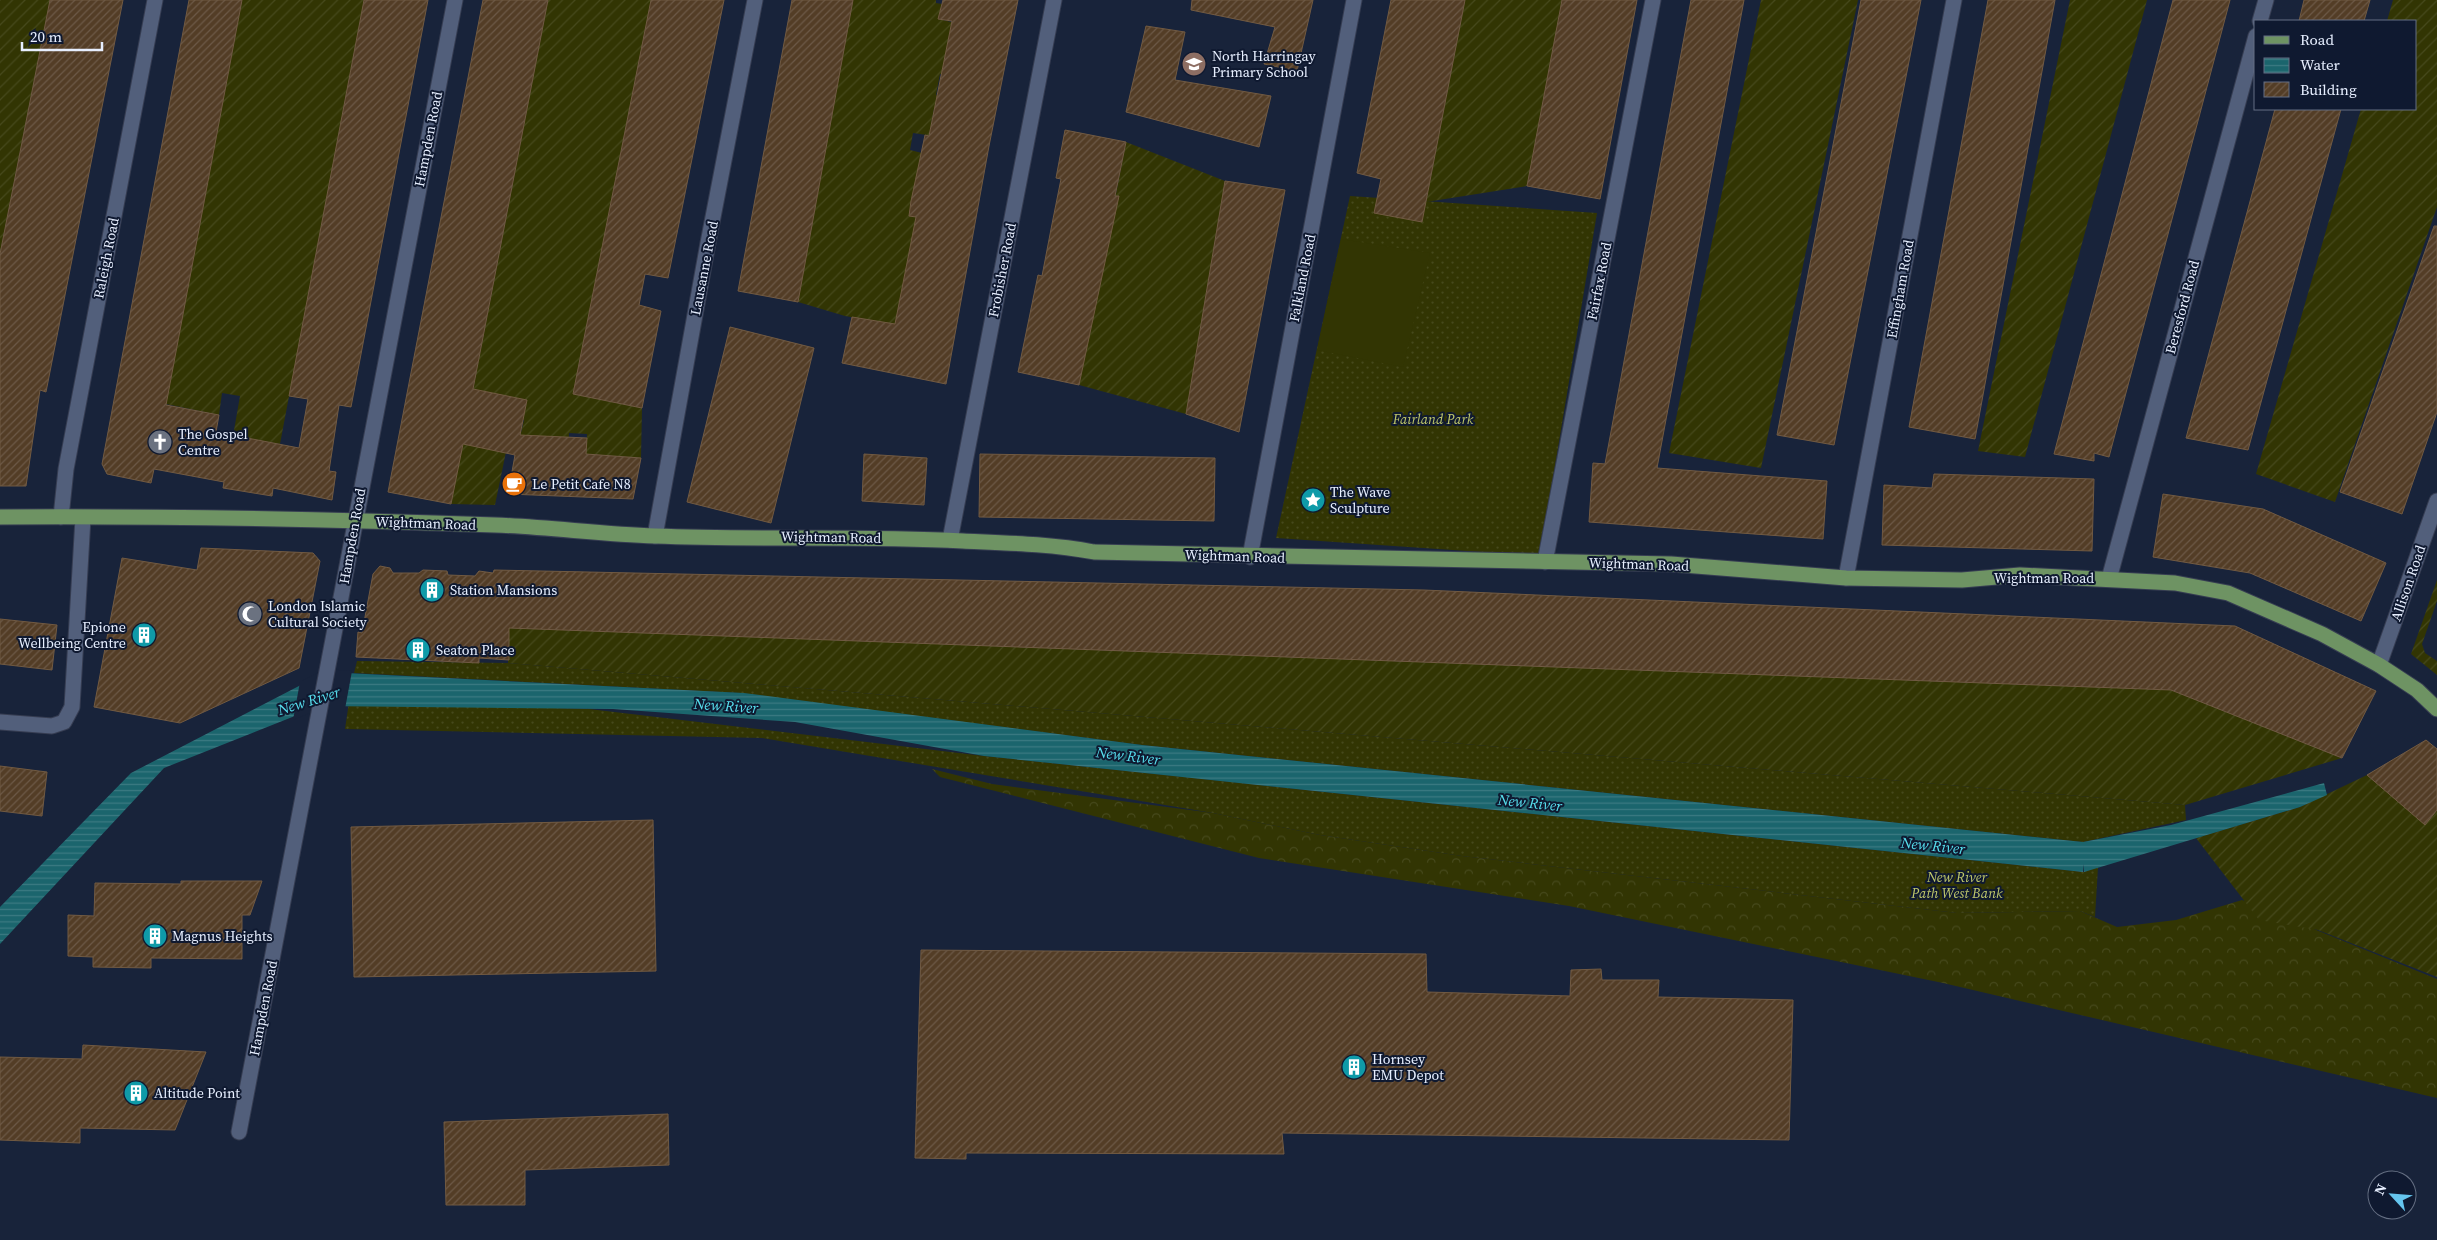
<svg xmlns="http://www.w3.org/2000/svg" width="2437" height="1240" viewBox="0 0 2437 1240" font-family="'Source Serif 4',serif">
<style>
.grass{fill:url(#grass-dots)}
.forest{fill:url(#forest-crowns)}
.garden{fill:url(#garden-furrows)}
.pitch{fill:#323503}
.water{fill:url(#water-rules)}
.pier{fill:#18233a}
.building{fill:url(#building-hatch);stroke:#715a42}
.lines{fill:none;stroke-linecap:round;stroke-linejoin:round}
.minor-casing{stroke:#363d52;stroke-width:17}
.major-casing{stroke:#363d52;stroke-width:17}
.minor{stroke:#525f7b;stroke-width:15}
.major{stroke:#6e9363;stroke-width:15}
.labels{text-anchor:middle;stroke-width:4;stroke-linejoin:round;paint-order:stroke}
.poi-label{font-size:14px;fill:#e7efff;stroke:#0f1930;text-anchor:start}
.street-label{font-size:14px;fill:#e7efff;stroke:#0f1930}
.park-label{font-size:14px;font-style:italic;fill:#bfc76a;stroke:#0f1930}
.water-label{font-size:15px;font-style:italic;fill:#57dfee;stroke:#0f1930}
</style>
<defs>
<pattern id="grass-dots" width="8" height="8" patternUnits="userSpaceOnUse" patternTransform="scale(1.25)"><rect width="8" height="8" fill="#323503"/><path d="M2 2h.1M6 6h.1" fill="none" stroke="#46491c" stroke-width="1.8" stroke-linecap="round"/></pattern>
<pattern id="forest-crowns" width="20" height="18" patternUnits="userSpaceOnUse" patternTransform="scale(1.25)"><rect width="20" height="18" fill="#323503"/><path d="M2 6a3 3 0 1 1 6 0M12 15a3 3 0 1 1 6 0" fill="none" stroke="#46491c"/></pattern>
<pattern id="garden-furrows" width="10" height="10" patternUnits="userSpaceOnUse" patternTransform="scale(1.25)"><rect width="10" height="10" fill="#323503"/><path d="M-1 1l2-2M0 10L10 0M9 11l2-2" fill="none" stroke="#46491c"/></pattern>
<pattern id="water-rules" width="6" height="5" patternUnits="userSpaceOnUse" patternTransform="scale(1.25)"><rect width="6" height="5" fill="#1b656d"/><path d="M0 2.5h6" fill="none" stroke="#3c7b83"/></pattern>
<pattern id="building-hatch" width="6" height="6" patternUnits="userSpaceOnUse" patternTransform="scale(1.25)"><rect width="6" height="6" fill="#533d26"/><path d="M-1 1l2-2M0 6l6-6M5 7l2-2" fill="none" stroke="#6c5947"/></pattern>
</defs>
<rect width="100%" height="100%" fill="#18233a"/>
<g class="grass">
<path d="M1350,196l247,17 -57,343 -264,-18z"/>
<path d="M357,661l151,2 1677,142 1,15 -103,22 -941,-97 -401,-52 -387,-20z"/>
<path d="M349,702l240,7 395,47 1100,116 14,-5 -3,50 -15,-6 -123,2 -495,-57 -142,-21 -107,-22 -451,-75 -417,-9z"/>
</g>
<path class="forest" d="M932,769l60,15 221,29 107,22 142,21 495,57 123,-2 37,16 59,-7 66,-20 195,79v119l-494,-115 -374,-77 -310,-48 -319,-81z"/>
<g class="garden">
<path d="M0,0h50l-50,253z"/>
<path d="M242,0h122l-84,444 -47,-8 7,-40 -18,-3 -3,22 -53,-11z"/>
<path d="M548,0h103l-78,394 69,14 -1,50 -55,-4 1,-20 -18,-1 -2,31 -55,7 12,-51 -11,-2 -18,87 -44,-1z"/>
<path d="M853,0h83v3l6,1 -3,15 44,11 -34,7 -5,27 22,15 -26,-5 -4,21 18,4 6,15 -26,-5 -3,16 29,6 -21,10 -12,-6 -14,-2 -3,17 16,4 15,68 -38,64 -6,29 27,15 -79,-14 -47,-14z"/>
<path d="M1465,0h97l-35,186 -101,16z"/>
<path d="M1761,0h97l-97,468 -92,-15z"/>
<path d="M2070,0h77l-122,457 -47,-6z"/>
<path d="M2393,0h44v207l-102,295 -79,-28 105,-365h55v-88h-29z"/>
<path d="M1126,142l99,39 -39,233 -107,-29z"/>
<path d="M2437,580v21l-15,43 3,9 12,8v14l-26,-21z"/>
<path d="M509,628l1662,62 171,68 -157,47 -1677,-142z"/>
<path d="M2367,775l58,49 12,-14v167l-119,-47 -59,-10 -63,-82 104,-31z"/>
</g>
<path class="pitch" d="M1341,239l89,14 -27,114 -86,-17z"/>
<path class="water" d="M326,672l418,21 398,52 941,97 88,-17 153,-42 3,12 -27,12 -216,65 -1,-8v8l-1099,-116 -189,-34 -182,-13 -293,-3 -156,62 -164,176v-37l131,-134z"/>
<path class="pier" d="M325,669l27,2 -7,38h-25l-27,11 7,-38z"/>
<g class="building">
<path d="M50,0h73l-77,392 -6,-2 -14,96h-26v-232z"/>
<path d="M189,0h53l-76,405 53,10 -3,17 83,16 9,-49 -19,-3 75,-396h64l-77,407 -12,-2 -10,66 7,1 -4,28 -59,-12 -1,8 -49,-8 1,-6 -70,-13 -3,14 -44,-9 -5,-10z"/>
<path d="M483,0h65l-75,389 54,11 -7,35 67,3 -1,16 55,4 -8,41 -125,-5 7,-39 -52,-11 -12,60 -63,-12z"/>
<path d="M651,0h73l-56,278 -23,-4 -6,31 22,6 -19,97 -69,-14z"/>
<path d="M792,0h61l-55,302 -60,-11z"/>
<path d="M943,0h75l-29,146 -43,238 -104,-21 10,-46 43,7 21,-107 -7,-1 2,-15 14,-66 4,1 23,-115 -14,-2z"/>
<path d="M1192,0h121l-16,71 -33,-7 11,-37 -84,-17z"/>
<path d="M1391,0h74l-43,222 -48,-9 7,-34 -24,-6z"/>
<path d="M1562,0h75l-37,199 -73,-13z"/>
<path d="M1691,0h53l-87,468 170,13 -4,58 -234,-17 4,-59 12,1z"/>
<path d="M1861,0h60l-87,445 -57,-10z"/>
<path d="M1988,0h67l-80,439 -66,-12z"/>
<path d="M2173,0h57l-121,457 -15,-4v8l-40,-7z"/>
<path d="M2304,0h66l-6,21h-65z"/>
<path d="M1146,26l39,6 -10,48 96,16 -12,51 -133,-35z"/>
<path d="M2275,109h66l-93,341 -62,-12z"/>
<path d="M1065,130l61,12 -11,54h4l-40,189 -61,-13 20,-97 4,1 10,-52 9,-45 -5,-1z"/>
<path d="M1225,181l60,9 -46,242 -53,-18z"/>
<path d="M2434,226h3v186l-35,102 -62,-22z"/>
<path d="M730,327l84,21 -43,175 -84,-21z"/>
<path d="M864,454l63,4 -3,47 -62,-4z"/>
<path d="M980,454l235,4 -1,63 -235,-4z"/>
<path d="M1934,474l160,5 -2,72 -210,-6 2,-60 48,3z"/>
<path d="M2163,494l100,15 123,54 -25,58 -111,-48 -97,-16z"/>
<path d="M201,548l112,5 7,8 -21,107 -119,55 -86,-16 28,-149 75,12z"/>
<path d="M380,566l10,2 3,5h26l4,-3 24,1 1,4 27,1 4,-5 14,2 1,-3 930,20 811,36 141,65 -34,67 -171,-68 -1662,-62v32l-30,-2v5l-123,-6 2,-25 4,1 11,-59z"/>
<path d="M0,619l57,6 -5,45 -52,-6z"/>
<path d="M2426,740l11,9v61l-12,15 -58,-50z"/>
<path d="M0,766l47,6 -5,44 -42,-5z"/>
<path d="M653,820l3,151 -302,6 -3,-150z"/>
<path d="M181,881h81l-12,34h-8v44l-91,-1v10l-58,-1v-10l-25,-1v-41l26,1 1,-33 86,1z"/>
<path d="M921,950l505,4 1,38 143,4 1,-26 30,-1 1,11h57l-1,17 135,3 -4,140 -507,-7 2,21 -318,-1v6l-51,-1z"/>
<path d="M83,1045l123,7 -31,78 -95,-2v15l-80,-3v-83l82,2z"/>
<path d="M668,1114l1,51 -144,5v35h-79l-2,-83z"/>
</g>
<g class="lines">
<defs>
<g id="minor">
<path d="M2260,21l6,-21"/>
<path d="M61,517l5,-48 89,-469"/>
<path d="M655,536l53,-293 47,-243"/>
<path d="M950,540l104,-540"/>
<path d="M1250,557l104,-557"/>
<path d="M1545,562l108,-562"/>
<path d="M1846,578l108,-578"/>
<path d="M2109,579l147,-543"/>
<path d="M2379,665l58,-164"/>
<path d="M0,722l52,4 12,-4 8,-15 11,-189"/>
<path d="M239,1132l216,-1132"/>
</g>
<path id="major" d="M0,517c165,-1 330,2 495,8 53,2 106,9 160,11 102,4 205,0 308,5 44,2 88,3 131,11l577,12 175,14 116,2 58,-5 155,8 53,10 94,41 57,31 38,25 20,19"/>
</defs>
<use href="#minor" class="minor-casing"/>
<use href="#major" class="major-casing"/>
<use href="#minor" class="minor"/>
<use href="#major" class="major"/>
</g>
<defs>
<symbol id="school-disc" viewBox="-11 -11 22 22"><circle r="9.5" fill="#8d6e63" stroke="#0f1930"/><path d="M0-5L7-2L0 1L-7-2ZM-4 1L0 2.5L4 1V4Q0 6-4 4Z" fill="#fff"/></symbol>
<symbol id="church-disc" viewBox="-11 -11 22 22"><circle r="9.5" fill="#6b7280" stroke="#0f1930"/><path d="M-1.2-6h2.4v3.5h3.3v2.4h-3.3V6h-2.4V-.1h-3.3v-2.4h3.3Z" fill="#fff"/></symbol>
<symbol id="cafe-disc" viewBox="-11 -11 22 22"><circle r="9.5" fill="#e8710a" stroke="#0f1930"/><path d="M-5.5-4.5H6V0H3Q3 3.5 0 3.5H-2.5Q-5.5 3.5-5.5 0ZM3-3.2v2h1.7v-2ZM-6 4.5H4V6H-6Z" fill="#fff"/></symbol>
<symbol id="sight-disc" viewBox="-11 -11 22 22"><circle r="9.5" fill="#0f9aa8" stroke="#0f1930"/><path d="M0-6L1.8-2.2L6-1.7L2.9 1.2L3.7 5.4L0 3.3L-3.7 5.4L-2.9 1.2L-6-1.7L-1.8-2.2Z" fill="#fff"/></symbol>
<symbol id="building-disc" viewBox="-11 -11 22 22"><circle r="9.5" fill="#0f9aa8" stroke="#0f1930"/><path d="M-4-6H4V6H1V3H-1V6H-4ZM-2.5-4.3h1.7v1.8h-1.7ZM.8-4.3h1.7v1.8H.8ZM-2.5-1h1.7V.8h-1.7ZM.8-1h1.7V.8H.8Z" fill="#fff"/></symbol>
<symbol id="mosque-disc" viewBox="-11 -11 22 22"><circle r="9.5" fill="#6b7280" stroke="#0f1930"/><path d="M3.5-4.9A6 6 0 1 0 3.5 4.9A5 5 0 1 1 3.5-4.9Z" fill="#fff"/></symbol>
</defs>
<g fill-rule="evenodd">
<use href="#school-disc" x="1180" y="50" width="28" height="28"/>
<use href="#church-disc" x="146" y="428" width="28" height="28"/>
<use href="#cafe-disc" x="500" y="470" width="28" height="28"/>
<use href="#sight-disc" x="1299" y="486" width="28" height="28"/>
<use href="#building-disc" x="418" y="576" width="28" height="28"/>
<use href="#mosque-disc" x="236" y="600" width="28" height="28"/>
<use href="#building-disc" x="130" y="621" width="28" height="28"/>
<use href="#building-disc" x="404" y="636" width="28" height="28"/>
<use href="#building-disc" x="141" y="922" width="28" height="28"/>
<use href="#building-disc" x="1340" y="1053" width="28" height="28"/>
<use href="#building-disc" x="122" y="1079" width="28" height="28"/>
</g>
<g class="labels">
<g class="poi-label">
<text x="1212" y="61">North Harringay<tspan x="1212" dy="16">Primary School</tspan></text>
<text x="178" y="439">The Gospel<tspan x="178" dy="16">Centre</tspan></text>
<text x="532" y="489">Le Petit Cafe N8</text>
<text x="1330" y="497">The Wave<tspan x="1330" dy="16">Sculpture</tspan></text>
<text x="450" y="595">Station Mansions</text>
<text x="268" y="611">London Islamic<tspan x="268" dy="16">Cultural Society</tspan></text>
<text x="126" y="632" text-anchor="end">Epione<tspan x="126" dy="16">Wellbeing Centre</tspan></text>
<text x="436" y="655">Seaton Place</text>
<text x="172" y="941">Magnus Heights</text>
<text x="1372" y="1064">Hornsey<tspan x="1372" dy="16">EMU Depot</tspan></text>
<text x="154" y="1098">Altitude Point</text>
</g>
<g class="street-label">
<text transform="translate(428 139) rotate(-79)" y="5">Hampden Road</text>
<text transform="translate(106 258) rotate(-79)" y="5">Raleigh Road</text>
<text transform="translate(704 268) rotate(-79)" y="5">Lausanne Road</text>
<text transform="translate(1002 270) rotate(-79)" y="5">Frobisher Road</text>
<text transform="translate(1302 278) rotate(-79)" y="5">Falkland Road</text>
<text transform="translate(1599 281) rotate(-79)" y="5">Fairfax Road</text>
<text transform="translate(1900 289) rotate(-80)" y="5">Effingham Road</text>
<text transform="translate(2182 307) rotate(-75)" y="5">Beresford Road</text>
<text transform="translate(426 523) rotate(2)" y="5">Wightman Road</text>
<text transform="translate(352 536) rotate(-80)" y="5">Hampden Road</text>
<text transform="translate(831 537) rotate(1)" y="5">Wightman Road</text>
<text transform="translate(1235 556) rotate(2)" y="5">Wightman Road</text>
<text transform="translate(1639 564) rotate(2)" y="5">Wightman Road</text>
<text x="2044" y="583">Wightman Road</text>
<text transform="translate(2408 583) rotate(-71)" y="5">Allison Road</text>
<text transform="translate(263 1008) rotate(-79)" y="5">Hampden Road</text>
</g>
<g class="park-label">
<text x="1433" y="424">Fairland Park</text>
<text x="1957" y="882">New River<tspan x="1957" dy="16">Path West Bank</tspan></text>
</g>
<g class="water-label">
<text transform="translate(309 701) rotate(-17)" y="5">New River</text>
<text transform="translate(726 706) rotate(4)" y="5">New River</text>
<text transform="translate(1128 756) rotate(7)" y="5">New River</text>
<text transform="translate(1530 803) rotate(6)" y="5">New River</text>
<text transform="translate(1933 846) rotate(6)" y="5">New River</text>
</g>
</g>
<rect x="2254" y="20" width="162" height="90" fill="#0f1930" stroke="#656f83"/>
<rect x="2264" y="36" width="25" height="8" fill="#6e9363" stroke="#656f83"/>
<text x="2300" y="45" font-size="15" fill="#e7efff">Road</text>
<rect x="2264" y="58" width="25" height="15" fill="url(#water-rules)" stroke="#656f83"/>
<text x="2300" y="70" font-size="15" fill="#e7efff">Water</text>
<rect x="2264" y="82" width="25" height="15" fill="url(#building-hatch)" stroke="#656f83"/>
<text x="2300" y="95" font-size="15" fill="#e7efff">Building</text>
<g transform="translate(2392 1195) rotate(296)"><circle r="24" fill="#0f1930" stroke="#656f83"/>
<path d="M0-4L9 19L0 12L-9 19Z" fill="#65c5ee"/>
<text y="-8" font-size="14" font-weight="bold" text-anchor="middle" fill="#e7efff">N</text>
</g>
<path d="M22 42v8h80v-8" fill="none" stroke="#e7efff" stroke-width="2.5"/>
<text x="30" y="42" font-size="15" fill="#e7efff" stroke="#0f1930" stroke-width="4" paint-order="stroke">20 m</text>
</svg>
